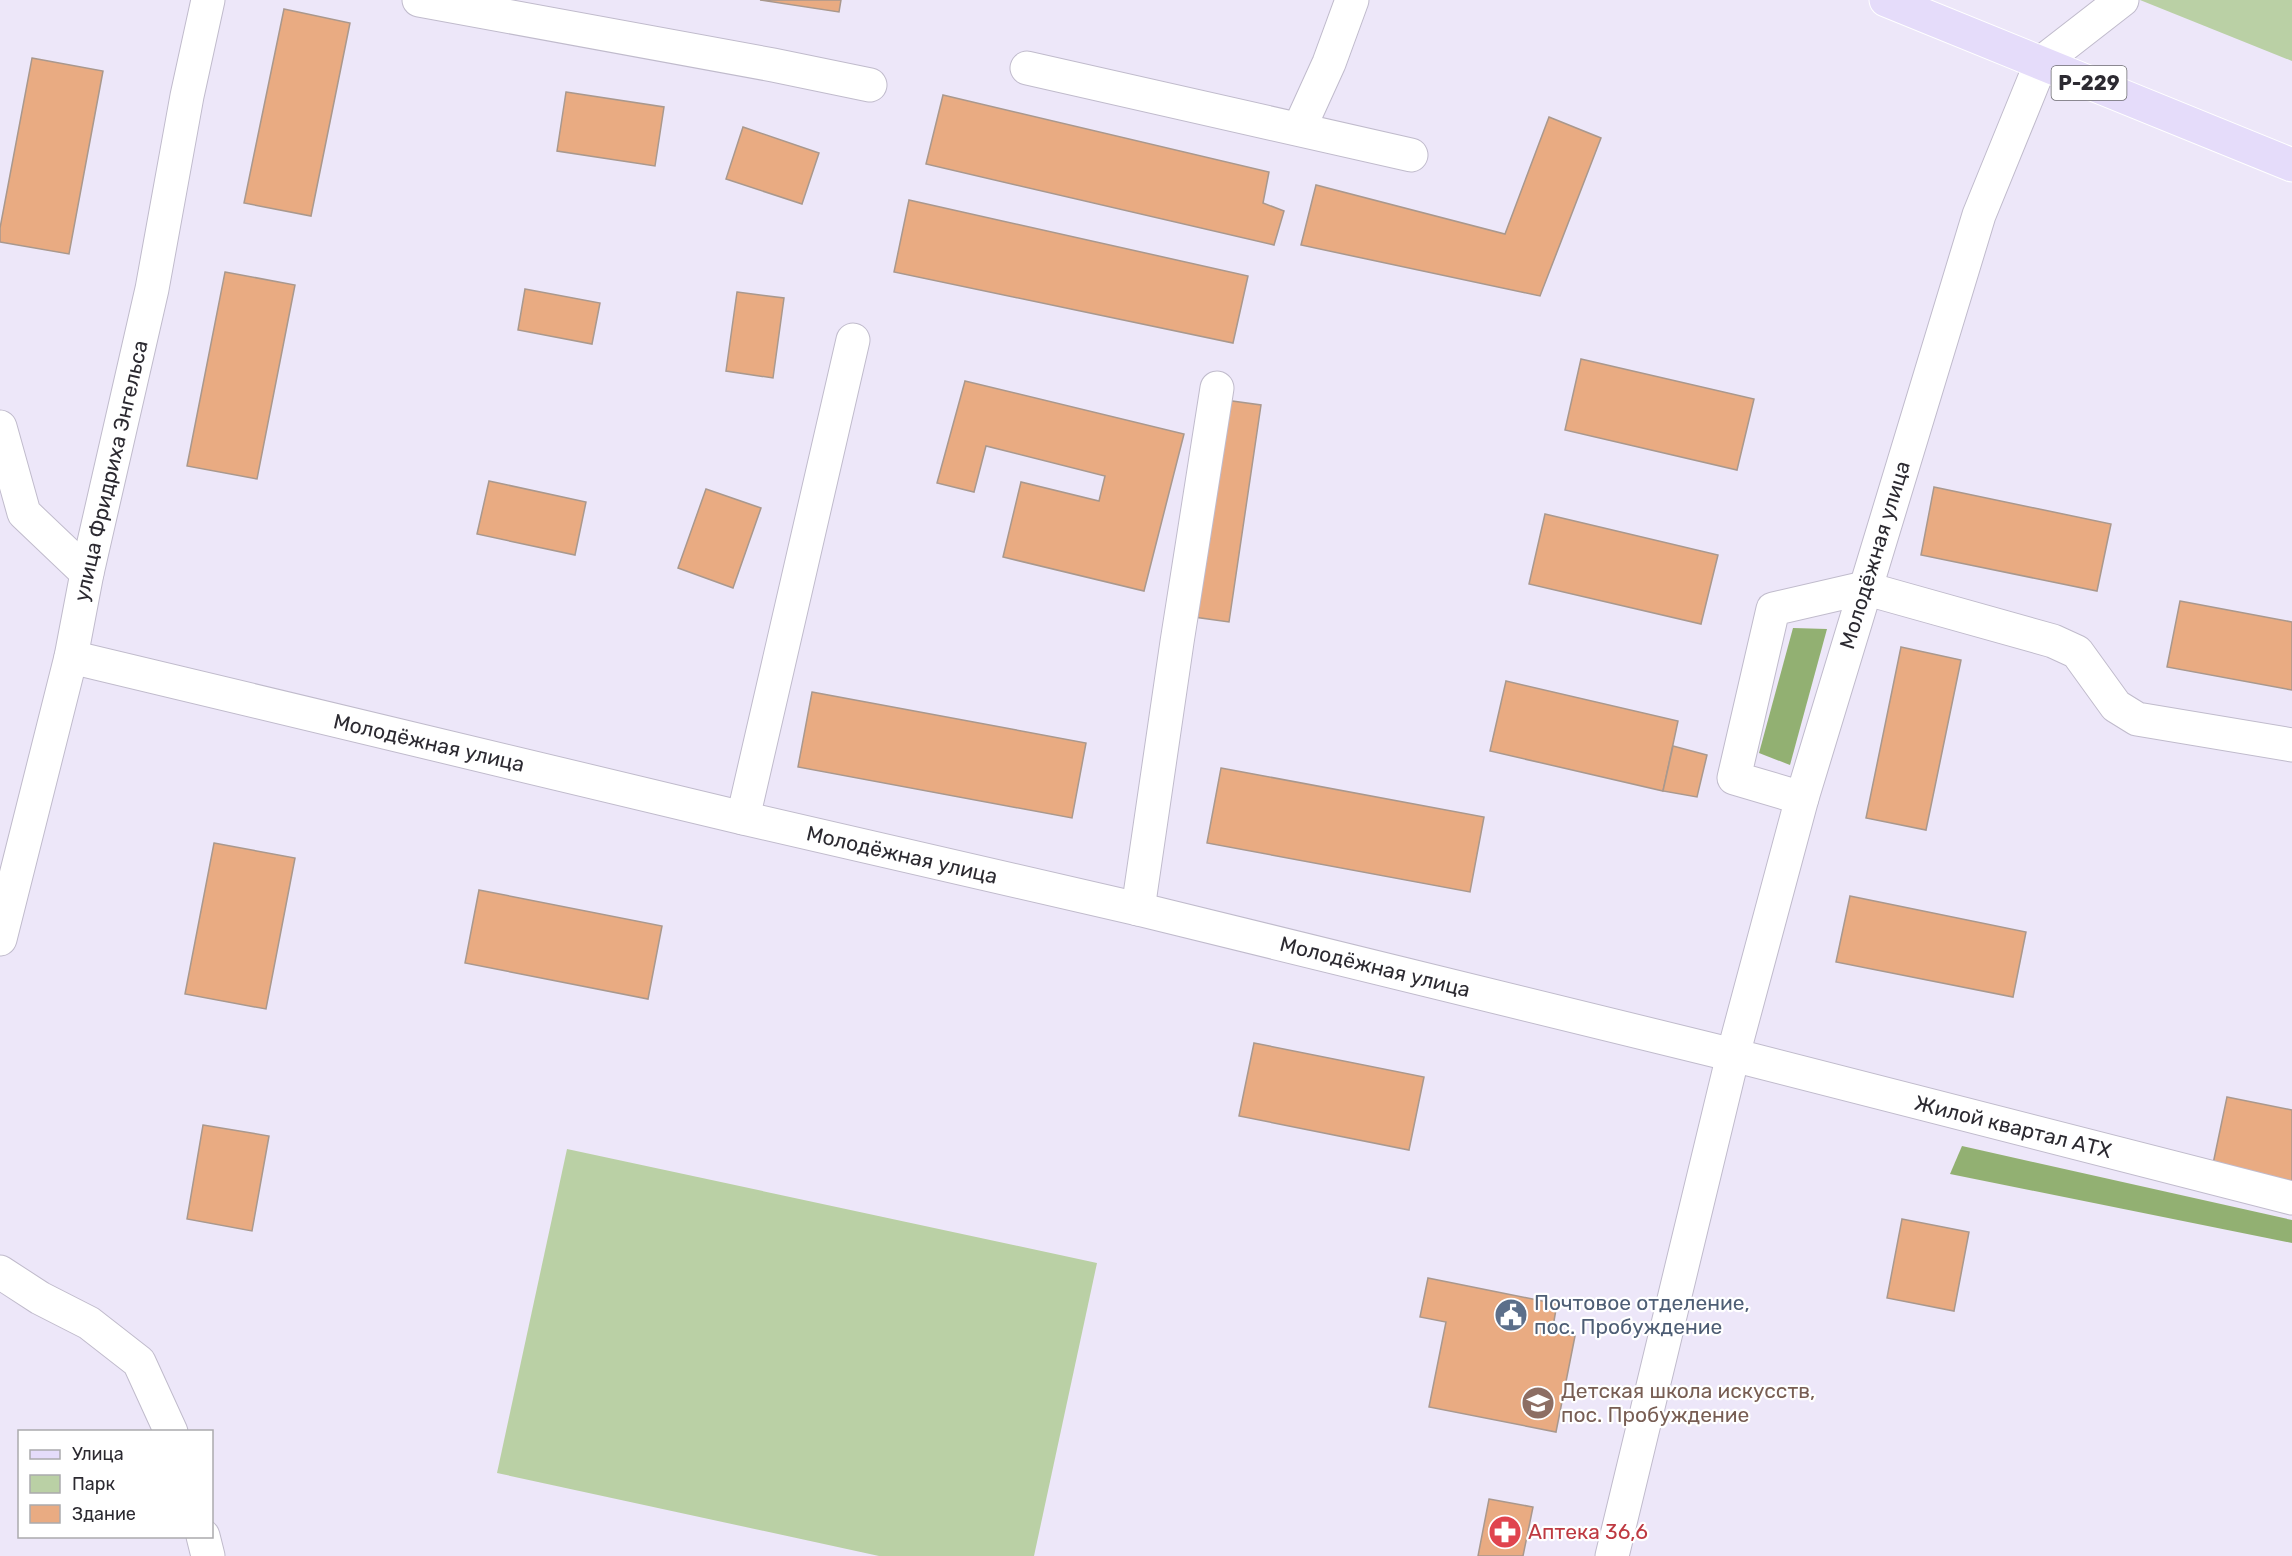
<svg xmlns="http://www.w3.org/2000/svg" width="2292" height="1556" viewBox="0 0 2292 1556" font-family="Rubik,sans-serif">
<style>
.green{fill:#bad0a5}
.forest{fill:#92b072}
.building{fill:#e9ab82;stroke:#a9988d;stroke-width:1.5}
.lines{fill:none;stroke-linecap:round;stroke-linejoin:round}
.minor-casing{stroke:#c0bbcc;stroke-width:35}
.major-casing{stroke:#fff;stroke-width:35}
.minor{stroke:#fff;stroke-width:33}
.major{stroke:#e5dcfa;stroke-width:33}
.labels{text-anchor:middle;stroke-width:4.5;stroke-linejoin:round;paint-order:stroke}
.shield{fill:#fff;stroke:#6b6a6f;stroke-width:1.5}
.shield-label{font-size:20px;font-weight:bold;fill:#2c2a31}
.street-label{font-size:21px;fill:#2c2a31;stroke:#fff}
.service-label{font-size:21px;fill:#4e5e75;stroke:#fff;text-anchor:start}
.education-label{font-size:21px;fill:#785e54;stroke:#fff;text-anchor:start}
.health-label{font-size:21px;fill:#be3a42;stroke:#fff;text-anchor:start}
</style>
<rect width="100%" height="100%" fill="#ede7f9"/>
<g class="green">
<path d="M2140,0h152v61z"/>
<path d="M567,1149l530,114 -63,293h-155l-382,-83z"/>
</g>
<g class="forest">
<path d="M1793,628l34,1 -37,136 -31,-12z"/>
<path d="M1962,1146l330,74v23l-342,-69z"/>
</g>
<g class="building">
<path d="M760,0h81l-2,12z"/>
<path d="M284,9l66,14 -39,193 -67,-13z"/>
<path d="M32,58l71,13 -34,183 -69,-12v-14z"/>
<path d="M566,92l98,15 -9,59 -98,-15z"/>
<path d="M943,95l326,77 -6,31 21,8 -10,34 -348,-81z"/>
<path d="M1549,117l52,21 -61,158 -239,-51 15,-60 189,49z"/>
<path d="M743,127l76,26 -17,51 -76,-25z"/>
<path d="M909,200l339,76 -15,67 -339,-71z"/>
<path d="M225,272l70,13 -38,194 -70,-13z"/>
<path d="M525,289l75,14 -8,41 -74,-14z"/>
<path d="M737,292l47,6 -11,80 -47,-7z"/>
<path d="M1581,359l173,40 -17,71 -172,-40z"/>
<path d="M965,381l219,53 -40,157 -141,-34 18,-75 78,19 6,-25 -119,-30 -12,46 -37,-9z"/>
<path d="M1225,400l36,5 -32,217 -35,-5z"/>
<path d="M489,481l97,21 -11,53 -98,-21z"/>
<path d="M1934,487l177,37 -14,67 -176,-36z"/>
<path d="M706,489l55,19 -28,80 -55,-20z"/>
<path d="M1545,514l173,41 -17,69 -172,-40z"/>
<path d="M2180,601l112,21v68l-125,-23z"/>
<path d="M1901,647l60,13 -35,170 -60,-12z"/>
<path d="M1506,681l172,40 -15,70 -173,-40z"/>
<path d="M812,692l274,51 -14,75 -274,-51z"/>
<path d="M1673,746l34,9 -10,42 -34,-6z"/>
<path d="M1221,768l263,49 -14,75 -263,-49z"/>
<path d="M214,843l81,15 -29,151 -81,-15z"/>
<path d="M479,890l183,36 -14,73 -183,-36z"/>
<path d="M1850,896l176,36 -13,65 -177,-35z"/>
<path d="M1254,1043l170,34 -15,73 -170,-34z"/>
<path d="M2227,1097l65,13v71l-79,-17z"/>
<path d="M203,1125l66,11 -17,95 -65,-12z"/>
<path d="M1902,1219l67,13 -15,79 -67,-13z"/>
<path d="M1428,1278l129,26 -5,28 23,4 -19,96 -127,-25 17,-85 -26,-5z"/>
<path d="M1489,1499l44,8 -10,49h-45z"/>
</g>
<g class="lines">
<defs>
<g id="minor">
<path d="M419,0l354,65 97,20"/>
<path d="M1027,68l384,87"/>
<path d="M1299,129l30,-66 23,-63"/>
<path d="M0,427l24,86 63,60"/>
<path d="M71,657l672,161 395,91 595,146 559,143"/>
<path d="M1802,798l-68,-20 39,-169 91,-21 189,53 24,11 39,54 21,13 155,26"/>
<path d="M743,818l110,-478"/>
<path d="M1138,909l39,-267 40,-254"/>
<path d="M0,939l71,-282 16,-84 65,-284 35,-193 21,-96"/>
<path d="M0,1272l40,26 49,25 50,39 32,70"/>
<path d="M203,1536l5,20"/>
<path d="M1612,1556l121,-501 69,-257 177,-583 62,-152 81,-63"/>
</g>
<path id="major" d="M1886,0l406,165"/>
</defs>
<use href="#minor" class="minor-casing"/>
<use href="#major" class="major-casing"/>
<use href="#minor" class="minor"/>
<use href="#major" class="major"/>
</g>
<defs>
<symbol id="civic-disc" viewBox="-11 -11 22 22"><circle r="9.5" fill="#5c6f8a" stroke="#fff"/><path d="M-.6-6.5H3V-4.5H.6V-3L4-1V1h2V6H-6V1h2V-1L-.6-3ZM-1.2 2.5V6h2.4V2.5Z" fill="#fff"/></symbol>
<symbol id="school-disc" viewBox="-11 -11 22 22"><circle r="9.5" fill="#8d6e63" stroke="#fff"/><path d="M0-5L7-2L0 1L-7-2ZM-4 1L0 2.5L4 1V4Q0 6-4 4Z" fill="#fff"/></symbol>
<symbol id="pharmacy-disc" viewBox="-11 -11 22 22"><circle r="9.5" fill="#e0444e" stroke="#fff"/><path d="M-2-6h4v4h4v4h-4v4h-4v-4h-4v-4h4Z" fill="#fff"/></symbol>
</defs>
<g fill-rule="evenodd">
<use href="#civic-disc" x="1492" y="1296" width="38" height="38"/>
<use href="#school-disc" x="1519" y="1384" width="38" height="38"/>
<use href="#pharmacy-disc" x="1486" y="1513" width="38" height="38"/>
</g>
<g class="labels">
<rect class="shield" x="2051.5" y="66" width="75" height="34" rx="4.5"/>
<g class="shield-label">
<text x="2089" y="90">Р-229</text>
</g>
<g class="street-label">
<text transform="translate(111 471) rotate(-77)" y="7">улица Фридриха Энгельса</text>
<text transform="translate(1875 555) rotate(-73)" y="7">Молодёжная улица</text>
<text transform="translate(429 743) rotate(13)" y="7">Молодёжная улица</text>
<text transform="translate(902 855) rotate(13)" y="7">Молодёжная улица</text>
<text transform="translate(1375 967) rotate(14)" y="7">Молодёжная улица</text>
<text transform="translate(2013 1127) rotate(14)" y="7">Жилой квартал АТХ</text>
</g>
<g class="service-label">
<text x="1534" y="1310">Почтовое отделение,<tspan x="1534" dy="24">пос. Пробуждение</tspan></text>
</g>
<g class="education-label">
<text x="1561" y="1398">Детская школа искусств,<tspan x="1561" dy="24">пос. Пробуждение</tspan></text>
</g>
<g class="health-label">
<text x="1528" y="1539">Аптека 36,6</text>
</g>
</g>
<rect x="18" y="1430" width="195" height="108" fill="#ffffff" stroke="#abaaad" stroke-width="1.5"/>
<rect x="30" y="1450" width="30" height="9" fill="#e5dcfa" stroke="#abaaad" stroke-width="1.5"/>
<text x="72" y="1460" font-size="18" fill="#2c2a31">Улица</text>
<rect x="30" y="1475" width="30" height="18" fill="#bad0a5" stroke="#abaaad" stroke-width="1.5"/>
<text x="72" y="1490" font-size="18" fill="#2c2a31">Парк</text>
<rect x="30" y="1505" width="30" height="18" fill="#e9ab82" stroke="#abaaad" stroke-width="1.5"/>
<text x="72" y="1520" font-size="18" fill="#2c2a31">Здание</text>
</svg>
